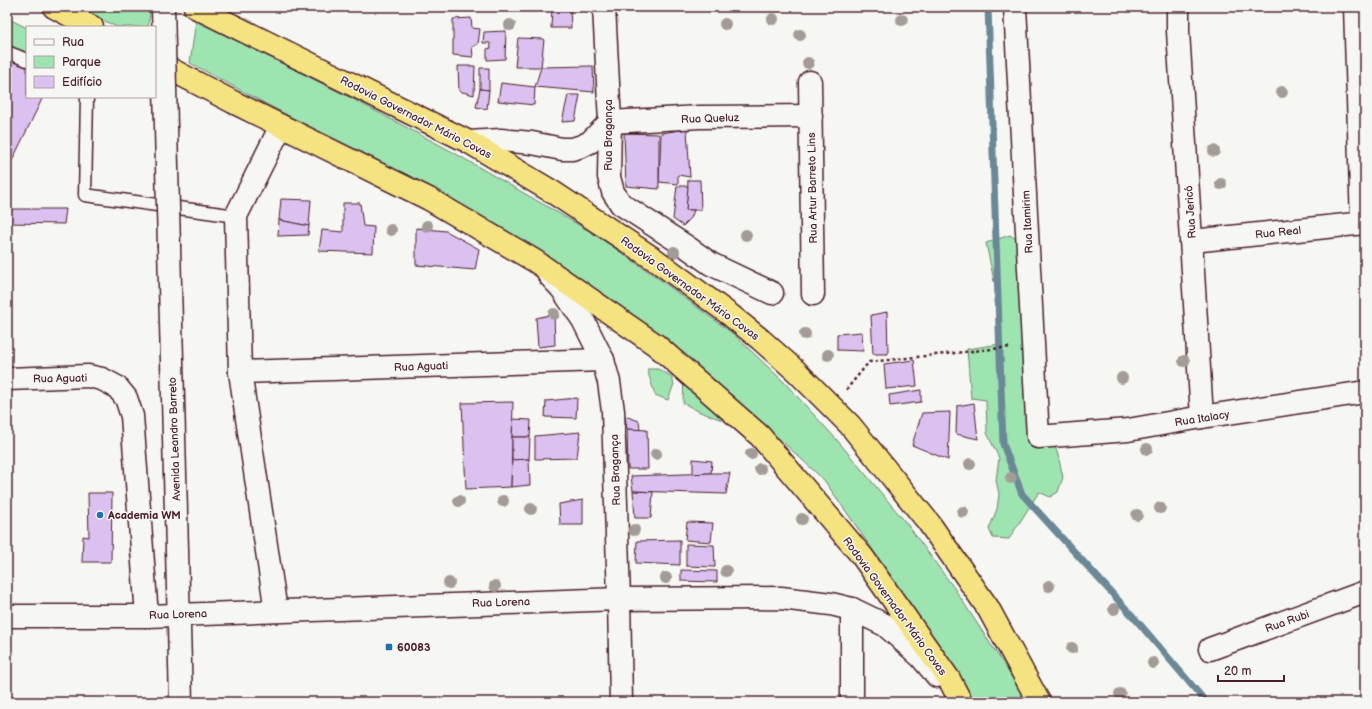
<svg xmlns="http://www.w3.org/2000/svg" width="1372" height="709" viewBox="0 0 1372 709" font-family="'Balsamiq Sans',sans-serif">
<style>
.green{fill:#9de4b1;stroke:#74826e}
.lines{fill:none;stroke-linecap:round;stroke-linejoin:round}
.stream{stroke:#6a8896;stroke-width:7}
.building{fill:#dac1f0;stroke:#4a1f2b}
.lane-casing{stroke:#4a1f2b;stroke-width:15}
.street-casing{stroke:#4a1f2b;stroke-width:25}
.secondary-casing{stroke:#4a1f2b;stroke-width:25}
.highway-casing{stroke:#4a1f2b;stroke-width:25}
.path{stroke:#4a1f2b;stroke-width:2.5;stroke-dasharray:3 3;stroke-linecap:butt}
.lane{stroke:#f6f6f2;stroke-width:12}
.street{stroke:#f6f6f2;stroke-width:22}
.secondary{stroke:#f6f6f2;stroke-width:22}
.highway{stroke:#f5e382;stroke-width:22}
.secondary-bridge-casing{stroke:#4a1f2b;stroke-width:25;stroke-linecap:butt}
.secondary-bridge{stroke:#f6f6f2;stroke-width:22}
.tree{fill:#a39b97}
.poi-dot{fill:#1f6fb2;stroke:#f6f6f2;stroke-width:1.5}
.labels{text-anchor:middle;stroke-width:3;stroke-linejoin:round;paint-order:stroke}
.street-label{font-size:11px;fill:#4a1f2b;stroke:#f6f6f2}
.poi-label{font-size:11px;font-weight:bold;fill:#4a1f2b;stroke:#f6f6f2;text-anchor:start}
</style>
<rect width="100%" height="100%" fill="#f6f6f2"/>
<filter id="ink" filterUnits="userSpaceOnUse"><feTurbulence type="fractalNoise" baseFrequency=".025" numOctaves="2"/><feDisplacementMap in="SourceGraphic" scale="8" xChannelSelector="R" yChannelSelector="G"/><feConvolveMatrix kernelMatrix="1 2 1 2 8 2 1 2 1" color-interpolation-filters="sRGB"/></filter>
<g filter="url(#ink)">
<g class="green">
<path d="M76,7h75l-3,20h-31z"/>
<path d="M7,18l20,10v26l-20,-10z"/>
<path d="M196,20l153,77 102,54 140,81 64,44 77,57 52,49 53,58 70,84 47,64 62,95 10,19h-55l-59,-96 -88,-126 -89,-82 -154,-118 -153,-89 -238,-128z"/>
<path d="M1010,235l22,15 8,150 18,55 5,22 -5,15 -8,5 -11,-5 -30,47 -16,-1 -4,-9 8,-20 2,-15 -3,-14 3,-22 -12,-25 -1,-33 -15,-2 -4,-49 33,-5v-35l-14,-66z"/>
<path d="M647,369h11l13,7 3,8 -6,16 -13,-5z"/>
<path d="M684,377l44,45 -28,-10 -17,-9z"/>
</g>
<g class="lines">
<path class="stream" d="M988,7l15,437 19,50 116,128 68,80"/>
</g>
<g class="building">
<path d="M552,7h18l1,21h-20z"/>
<path d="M471,18l1,10 8,1 -2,15 -6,3 1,10 -20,-2v-36z"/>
<path d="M506,31l-1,28 -18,1v-11l4,-1 -1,-5h-7l1,-11z"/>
<path d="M518,38l26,1 -3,28h-26z"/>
<path d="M7,56l20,8v33h16l-36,74z"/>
<path d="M458,66h17l-1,29 -15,-4z"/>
<path d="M593,66l1,26 -59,-5 6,-20z"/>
<path d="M480,68h9v22l-9,-1z"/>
<path d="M501,83l34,4 -1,18 -36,-4z"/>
<path d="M480,89l9,1 -2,19 -11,-2z"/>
<path d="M568,95h12l-5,26 -13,1z"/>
<path d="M687,129l3,48 -12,-2v9l-19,-2 2,-49z"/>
<path d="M624,133l35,1v55l-33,-3z"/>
<path d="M688,180h12l1,30h-15z"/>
<path d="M677,186h11l-2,24h8l-3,8 -8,8 -10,-7z"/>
<path d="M281,199l30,1 -2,26 -30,-6z"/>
<path d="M343,203h17l3,23 11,1 -1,26 -54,-2 3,-21 21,2z"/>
<path d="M7,209h59l-2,15 -57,-1z"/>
<path d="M279,220l30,6 -1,9 -30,1z"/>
<path d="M416,228l30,3 33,18 -4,21 -59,-5z"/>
<path d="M887,312l1,42h-15l-2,-39z"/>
<path d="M554,314l1,31 -17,2 -2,-29z"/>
<path d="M862,332l1,19 -26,-1v-16z"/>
<path d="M914,360l3,26 -31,3 -2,-25z"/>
<path d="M921,390v12l-31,4 -1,-11z"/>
<path d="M577,398l-1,20 -31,-1 1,-16z"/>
<path d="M513,402l-2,85 -45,2 -4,-86z"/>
<path d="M974,403l4,36 -22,-5 1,-28z"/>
<path d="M950,412l-2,48 -36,-15 10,-32z"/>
<path d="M625,416l14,5 1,9 -13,-1z"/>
<path d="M513,419l18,1 -1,17h-18z"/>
<path d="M627,429l20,1 1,39h-20z"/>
<path d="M580,432l-3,26 -42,1v-23z"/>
<path d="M512,437h18l-1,22 -17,1z"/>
<path d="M529,459l1,26 -19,2 1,-27z"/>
<path d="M693,459l19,2 -1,12 -18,1z"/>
<path d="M711,473h19l-4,21 -93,-3 -2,-15z"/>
<path d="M633,491l20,1 -2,26h-16z"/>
<path d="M88,493h24l-1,69h-29l1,-26 6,1z"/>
<path d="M583,500v25h-23l-1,-21z"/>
<path d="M687,522l26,1 -2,19 -26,-2z"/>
<path d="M680,540v25l-44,-2 1,-22z"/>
<path d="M686,544l28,1 1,22 -29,-1z"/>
<path d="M681,570l36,1v11l-36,-1z"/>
</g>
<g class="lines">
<defs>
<g id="lane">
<path d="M7,52l20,8"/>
<path d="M87,97l-2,98 151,21"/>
</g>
<g id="street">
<path d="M604,7l6,115 -1,55 4,15 8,12 66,43 24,17 61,29"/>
<path d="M1015,7l23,430 90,-7 74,-13"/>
<path d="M1355,7l7,216"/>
<path d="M810,82l3,212"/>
<path d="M610,122l90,-5 111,-1"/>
<path d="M469,142l32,-2 31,3 30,6h10l10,-3 8,-4 20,-20"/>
<path d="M1192,241l173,-18"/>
<path d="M240,372l363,-12"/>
<path d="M7,379l81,-3 14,3 15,8 9,11 6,18 15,200"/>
<path d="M619,599l2,103"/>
<path d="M852,609v93"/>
<path d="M276,611l-36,-239 -4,-156 45,-90"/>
<path d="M1210,649l155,-57"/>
</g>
<g id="secondary">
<path d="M1178,7v24l24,386 163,-25"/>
<path d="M169,247l12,455"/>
<path d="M549,275l13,14 21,31 20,40 6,22 4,29 6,188"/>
<path d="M7,616h140l472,-17 162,-1 50,6 21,5 33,16 36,32 16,19"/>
</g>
<g id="highway">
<path d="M54,7l38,20"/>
<path d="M195,7l274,135 82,49 106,70 72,53 31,25 36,32 54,54 79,98 59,85 51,94"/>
<path d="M155,61l78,41 196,97 106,62 121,84 104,91 102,120 87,123 12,23"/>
</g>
</defs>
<use href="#lane" class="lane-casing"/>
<use href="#street" class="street-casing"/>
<use href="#secondary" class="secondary-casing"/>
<use href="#highway" class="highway-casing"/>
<path class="path" d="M846,390l23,-28 142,-15"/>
<use href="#lane" class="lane"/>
<use href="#street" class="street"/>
<use href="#secondary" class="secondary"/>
<use href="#highway" class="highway"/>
<defs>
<path id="secondary-bridge" d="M163,7l6,240"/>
</defs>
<use href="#secondary-bridge" class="secondary-bridge-casing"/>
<use href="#secondary-bridge" class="secondary-bridge"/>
</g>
<g class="tree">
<circle cx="773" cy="19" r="6"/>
<circle cx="902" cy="20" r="6"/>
<circle cx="725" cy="24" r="6"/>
<circle cx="510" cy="25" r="6"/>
<circle cx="800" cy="35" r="6"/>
<circle cx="808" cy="63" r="6"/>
<circle cx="1282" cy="92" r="6"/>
<circle cx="1214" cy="151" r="6"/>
<circle cx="1221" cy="184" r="6"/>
<circle cx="427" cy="226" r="6"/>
<circle cx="391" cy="230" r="6"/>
<circle cx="746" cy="235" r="6"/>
<circle cx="674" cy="252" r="6"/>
<circle cx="554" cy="314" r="6"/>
<circle cx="805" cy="334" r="6"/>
<circle cx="828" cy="355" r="6"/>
<circle cx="1184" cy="361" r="6"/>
<circle cx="1122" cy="378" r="6"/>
<circle cx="1147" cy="449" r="6"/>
<circle cx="656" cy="454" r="6"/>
<circle cx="751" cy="454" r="6"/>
<circle cx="970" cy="464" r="6"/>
<circle cx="760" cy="469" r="6"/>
<circle cx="1011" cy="478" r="6"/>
<circle cx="459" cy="501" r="6"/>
<circle cx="503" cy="501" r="6"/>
<circle cx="1160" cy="508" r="6"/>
<circle cx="531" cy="509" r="6"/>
<circle cx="963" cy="512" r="6"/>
<circle cx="1137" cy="515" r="6"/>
<circle cx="802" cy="519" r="6"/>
<circle cx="634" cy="530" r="6"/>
<circle cx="726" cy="571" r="6"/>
<circle cx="666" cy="578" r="6"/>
<circle cx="449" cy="583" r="6"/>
<circle cx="495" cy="586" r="6"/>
<circle cx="1049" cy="586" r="6"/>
<circle cx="1114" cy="609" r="6"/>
<circle cx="1072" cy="648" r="6"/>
<circle cx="1153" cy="663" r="6"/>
<circle cx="1120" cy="694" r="6"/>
</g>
</g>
<g class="poi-dot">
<circle cx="100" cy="515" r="4"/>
<rect x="385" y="643" width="8" height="8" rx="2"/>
</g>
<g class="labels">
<g class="street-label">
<text transform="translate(416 117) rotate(27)" y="4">Rodovia Governador Mário Covas</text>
<text transform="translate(710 118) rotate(-2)" y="4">Rua Queluz</text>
<text transform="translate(608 135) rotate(-90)" y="4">Rua Bragança</text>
<text transform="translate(812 188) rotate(-91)" y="4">Rua Artur Barreto Lins</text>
<text transform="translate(1190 212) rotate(-94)" y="4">Rua Jericó</text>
<text transform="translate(1027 222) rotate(-93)" y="4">Rua Itamirim</text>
<text transform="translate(1278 232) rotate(-6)" y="4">Rua Real</text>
<text transform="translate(690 288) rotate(36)" y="4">Rodovia Governador Mário Covas</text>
<text transform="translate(421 366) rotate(-2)" y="4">Rua Aguati</text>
<text transform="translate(60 378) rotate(-1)" y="4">Rua Aguati</text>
<text transform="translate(1202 418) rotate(-9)" y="4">Rua Italacy</text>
<text transform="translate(174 439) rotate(-92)" y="4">Avenida Leandro Barreto</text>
<text transform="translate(615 470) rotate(-92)" y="4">Rua Bragança</text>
<text transform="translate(501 602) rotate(-2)" y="4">Rua Lorena</text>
<text transform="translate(895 606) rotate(54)" y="4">Rodovia Governador Mário Covas</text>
<text transform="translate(178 614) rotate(-2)" y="4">Rua Lorena</text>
<text transform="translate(1287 621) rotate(-20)" y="4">Rua Rubi</text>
</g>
<g class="poi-label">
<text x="108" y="519">Academia WM</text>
<text x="397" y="651">60083</text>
</g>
</g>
<rect width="1372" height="709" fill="none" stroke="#f6f6f2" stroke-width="24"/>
<rect x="12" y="12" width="1348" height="685" fill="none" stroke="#4a1f2b" stroke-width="1.5" filter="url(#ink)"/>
<rect x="26" y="26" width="130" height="72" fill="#f6f6f2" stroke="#b1a0a2"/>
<rect x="34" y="39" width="20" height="6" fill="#f6f6f2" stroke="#b1a0a2"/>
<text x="62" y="46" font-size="12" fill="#4a1f2b">Rua</text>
<rect x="34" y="56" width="20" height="12" fill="#9de4b1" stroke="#b1a0a2"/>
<text x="62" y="66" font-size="12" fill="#4a1f2b">Parque</text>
<rect x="34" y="76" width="20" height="12" fill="#dac1f0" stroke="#b1a0a2"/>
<text x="62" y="86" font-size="12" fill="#4a1f2b">Edifício</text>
<path d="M1218 675v6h66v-6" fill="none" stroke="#4a1f2b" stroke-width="2"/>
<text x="1224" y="675" font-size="12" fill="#4a1f2b" stroke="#f6f6f2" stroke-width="3" paint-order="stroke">20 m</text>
</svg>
